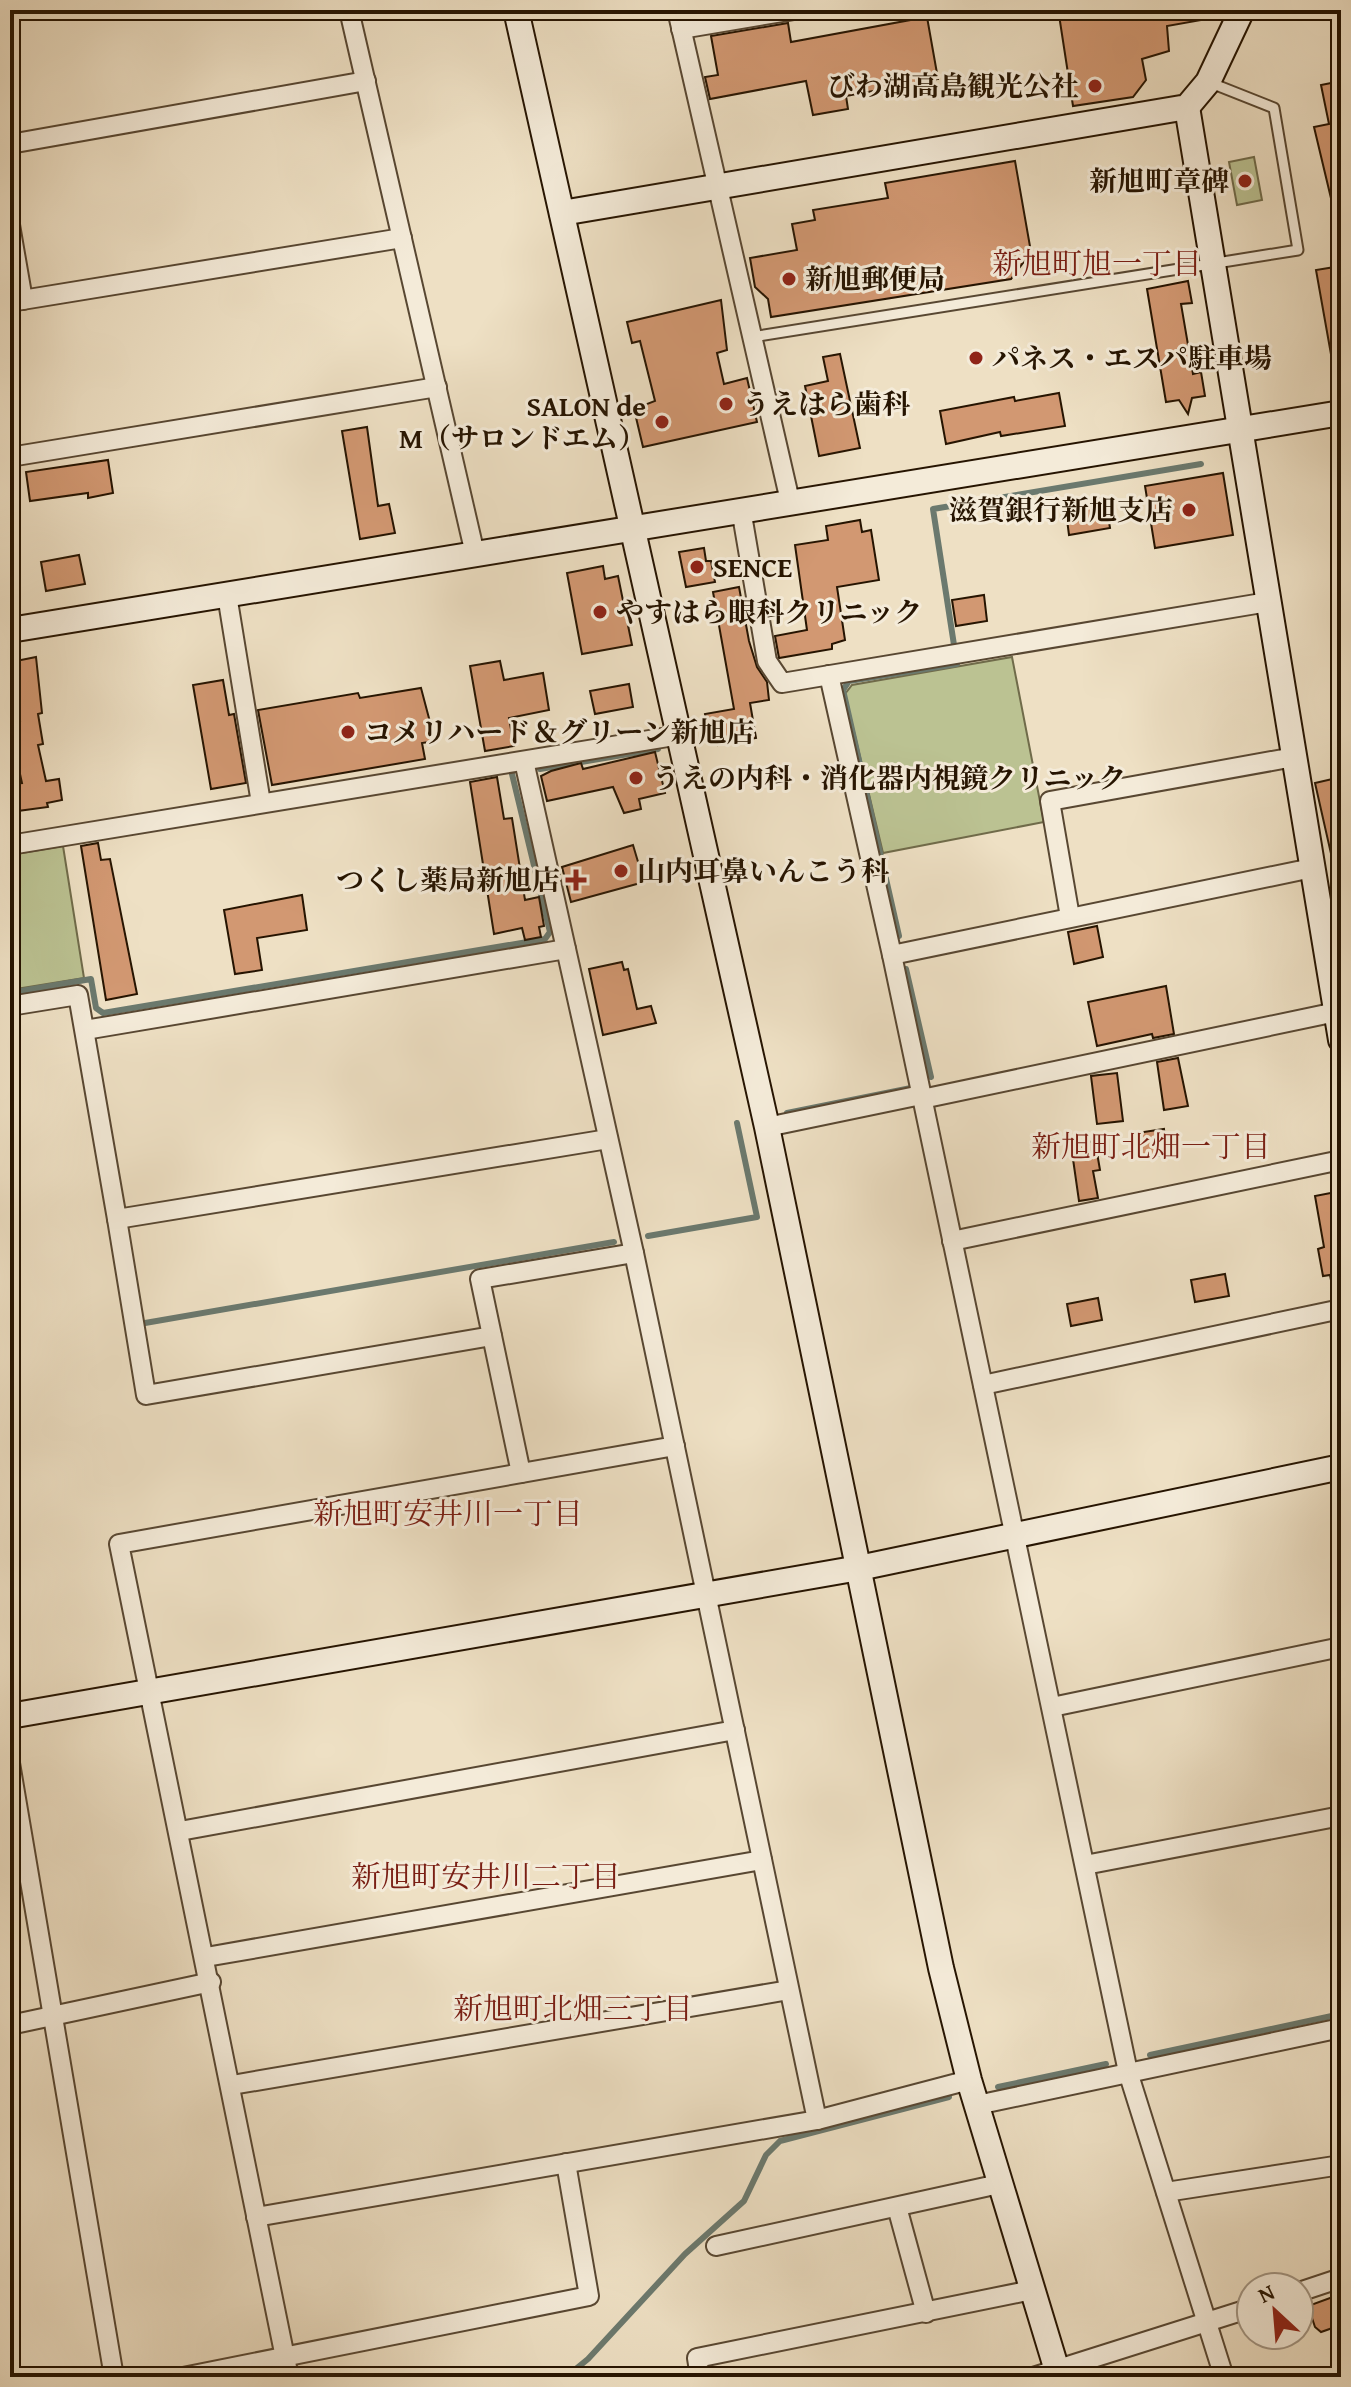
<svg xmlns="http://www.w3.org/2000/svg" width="1351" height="2387" viewBox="0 0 1351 2387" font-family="'Gentium Book Plus','Noto Serif JP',serif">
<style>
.green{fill:#bbc292;stroke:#706b4a;stroke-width:2}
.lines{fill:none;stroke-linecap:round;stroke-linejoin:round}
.stream{stroke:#6b796e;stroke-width:6}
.building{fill:#d29872;stroke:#261401;stroke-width:2}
.lane-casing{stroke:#584732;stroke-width:13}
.street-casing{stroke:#584732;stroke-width:22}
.secondary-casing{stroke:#261401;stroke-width:28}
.lane{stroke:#f4ebd9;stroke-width:9}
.street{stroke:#f4ebd9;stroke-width:18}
.secondary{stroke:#f4ebd9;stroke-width:24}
.rail-casing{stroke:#261401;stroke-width:9}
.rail{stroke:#f4ebd9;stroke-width:6;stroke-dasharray:18;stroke-linecap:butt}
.poi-dot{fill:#8f2418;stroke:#f4ebd9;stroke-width:3}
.labels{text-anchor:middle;stroke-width:6;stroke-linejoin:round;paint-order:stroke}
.poi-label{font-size:28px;font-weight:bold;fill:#261401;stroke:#f4ebd9;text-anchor:start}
.neighbourhood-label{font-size:30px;fill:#7a1f14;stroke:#f4ebd9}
</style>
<rect width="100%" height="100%" fill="#eee0c4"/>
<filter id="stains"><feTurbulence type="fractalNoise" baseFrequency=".0025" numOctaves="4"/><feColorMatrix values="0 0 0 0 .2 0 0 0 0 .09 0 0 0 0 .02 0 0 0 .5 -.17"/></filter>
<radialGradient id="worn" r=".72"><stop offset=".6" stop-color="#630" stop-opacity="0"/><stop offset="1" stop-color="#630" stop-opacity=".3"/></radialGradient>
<g class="green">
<path d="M1254,157l8,43 -25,5 -8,-43z"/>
<path d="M1012,657l32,165 -161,31 -38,-159 7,-9z"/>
<path d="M63,846l21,132 -74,12v-135z"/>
</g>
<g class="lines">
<g class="stream">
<path d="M954,645l-21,-136 268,-45"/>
<path d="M540,769l118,-20"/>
<path d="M899,936l-56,-246 6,-9 108,-17"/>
<path d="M906,969l25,108"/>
<path d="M10,993l81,-14 5,29 7,5 442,-74 5,-7 -38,-158"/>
<path d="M787,1113l124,-25"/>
<path d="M648,1236l109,-19 -20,-94"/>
<path d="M145,1323l469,-81"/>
<path d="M1150,2055l191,-41"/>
<path d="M998,2087l108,-23"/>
<path d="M566,2377l22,-18 97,-105 59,-53 22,-46 14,-14 169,-44"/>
</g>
</g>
<g class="building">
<path d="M1070,10h136l1,9 -40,7 2,25 -27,8 4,21 -13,17 -60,9 -14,-91 11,-2z"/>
<path d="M927,17l11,62 -92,17 2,13 -35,6 -7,-34 -96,18 -5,-22 13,-2 -7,-39 77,-13 3,19z"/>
<path d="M1341,81v133l-6,1 -21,-88 15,-3 -8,-39z"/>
<path d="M1015,161l16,91 -20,27 -240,38 -3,-18 -13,-12 -5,-29 47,-8 -5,-26 23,-4 -2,-10 75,-12 -3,-15z"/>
<path d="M1335,267l6,33v59l-9,1 -16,-90z"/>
<path d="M1188,281l4,22 -11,1 12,70 8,-2 4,24 -13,2 -4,16 -9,-14 -13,2 -19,-113z"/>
<path d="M721,300l6,50 -10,3 7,31 23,-6 10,44 -114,25 -9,-38 21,-8 -15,-60 -8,2 -5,-21z"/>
<path d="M840,354l20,94 -41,8 -14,-70 23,-5 -5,-24z"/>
<path d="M1059,393l6,33 -64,10 -1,-4 -54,12 -6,-33 74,-14 1,4z"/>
<path d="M367,427l11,79 11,-2 6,29 -35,6 -18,-108z"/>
<path d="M108,460l5,33 -25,5v-5l-58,8 -4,-29z"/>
<path d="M1223,473l10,62 -78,13 -10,-62z"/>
<path d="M1105,497l5,31 -41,7 -4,-31z"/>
<path d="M860,520l2,12 9,-2 8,50 -42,7 8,53 -13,4v5l-53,9 -4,-22 32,-6 -12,-85 33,-5 -2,-14z"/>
<path d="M704,548l2,13h5l4,21 -29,5 -7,-35z"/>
<path d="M79,555l6,29 -39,7 -5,-29z"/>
<path d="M603,566l2,13 13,-3 14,69 -50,9 -15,-81z"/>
<path d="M739,587l10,54 8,26 10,15 2,18 -19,3 6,35 -38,7 -1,-10 -8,2 -4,-23 29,-5 -21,-117z"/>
<path d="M984,595l3,26 -31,5 -4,-26z"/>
<path d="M36,657l6,56 -4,1 5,30 -5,1 8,36 13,-2 3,21 -15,3 1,4 -38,5v-28l12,-1 -10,-45 6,-2 -2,-14 4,-1 -9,-59z"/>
<path d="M500,661l4,19 39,-7 6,37 -40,8 5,28 -29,5 -15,-85z"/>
<path d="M223,680l6,35 5,-1 12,69 -35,6 -18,-104z"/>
<path d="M629,684l4,23 -38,7 -5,-23z"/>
<path d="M421,688l14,53 -13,2 3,16 -153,26 -14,-75 100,-17 2,5z"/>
<path d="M655,752l10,41 -26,6 2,10 -17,4 -11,-26 -66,14 -6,-25 10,-5 30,-8 2,6z"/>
<path d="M497,777l7,42 8,-1 13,82 14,-3 5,29 -5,1 2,10 -16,3 -3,-12 -28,6 -24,-152z"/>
<path d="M1341,777v89l-7,1 -19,-84z"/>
<path d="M98,843l3,17 9,-1 27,135 -31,6 -25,-154z"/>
<path d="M633,845l11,37 -73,20 -9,-35z"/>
<path d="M302,895l5,35 -50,8 5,32 -27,4 -11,-64z"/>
<path d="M1097,926l6,31 -29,7 -6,-32z"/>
<path d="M622,962l2,8 4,-1 9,40 14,-3 5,17 -53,12 -14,-66z"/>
<path d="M1166,986l8,48 -21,4 -1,-4 -55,12 -9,-44z"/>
<path d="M1178,1058l10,48 -24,4 -7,-48z"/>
<path d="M1117,1073l6,48 -26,3 -6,-48z"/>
<path d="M1164,1129l3,26 -27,3 -3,-25z"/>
<path d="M1095,1141l5,29 -7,1 5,27 -19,3 -8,-56z"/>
<path d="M1341,1191v99l-8,1 -3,-16 -7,1 -5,-27 6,-2 -9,-51z"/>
<path d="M1225,1274l4,22 -34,6 -4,-22z"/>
<path d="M1098,1298l4,22 -31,6 -4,-22z"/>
<path d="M1341,2294v31l-20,7 -6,-5 -7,-21z"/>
</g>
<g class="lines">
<defs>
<path id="lane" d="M752,337l546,-87 -24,-142 -63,-25"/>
<g id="street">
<path d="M349,10l126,544"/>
<path d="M677,10l113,491"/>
<path d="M681,29l113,-19"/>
<path d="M10,144l356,-63"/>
<path d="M10,225l13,75"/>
<path d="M10,302l392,-64"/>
<path d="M10,457l427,-70"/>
<path d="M741,509l26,152 15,22 486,-81"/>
<path d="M227,595l34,208"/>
<path d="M829,675l63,280 236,1117 96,305"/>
<path d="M10,845l670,-110"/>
<path d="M1070,917l-20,-116 244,-44"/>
<path d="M892,955l420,-87"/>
<path d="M10,1006l68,-11 39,224 491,-80"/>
<path d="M85,1030l481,-81"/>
<path d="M922,1099l414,-87"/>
<path d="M767,1127l154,-32"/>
<path d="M117,1219l29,176 346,-59"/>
<path d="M952,1241l389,-81"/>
<path d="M983,1385l358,-76"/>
<path d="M521,1473l-41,-194 154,-26"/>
<path d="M1052,1707l289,-60"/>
<path d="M10,1763l104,614"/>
<path d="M180,1831l555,-101"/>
<path d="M1085,1865l256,-49"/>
<path d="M206,1957l556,-97"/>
<path d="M10,2025l201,-43"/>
<path d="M232,2085l557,-95"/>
<path d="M977,2105l364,-77"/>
<path d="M817,2120l152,-40"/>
<path d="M1166,2192l175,-27"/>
<path d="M897,2207l29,106"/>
<path d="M256,2217l561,-97 -183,-867 -110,-492"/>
<path d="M716,2246l283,-62"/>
<path d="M1299,2292l42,-14"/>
<path d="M183,2377l406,-81 -23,-133"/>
<path d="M289,2377l-170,-833 556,-98"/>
<path d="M700,2377l-3,-19 335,-68"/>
<path d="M1033,2377l218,-69"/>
</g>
<g id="secondary">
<path d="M516,10l251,1117 174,841 28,112 90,297"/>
<path d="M1187,107l154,933"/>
<path d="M562,213l625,-106 21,-25 34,-72"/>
<path d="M10,630l1331,-217"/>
<path d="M10,1716l849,-148 482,-101"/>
</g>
</defs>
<use href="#lane" class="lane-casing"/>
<use href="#street" class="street-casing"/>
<use href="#secondary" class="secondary-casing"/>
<use href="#lane" class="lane"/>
<use href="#street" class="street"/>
<use href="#secondary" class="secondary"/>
<defs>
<path id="rail" d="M1332,10l9,39"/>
</defs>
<use href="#rail" class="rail-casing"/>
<use href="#rail" class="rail"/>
</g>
<g class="poi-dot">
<circle cx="1095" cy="86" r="8"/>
<circle cx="1245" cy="181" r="8"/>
<circle cx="789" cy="279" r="8"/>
<circle cx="976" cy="358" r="8"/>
<circle cx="726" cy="404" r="8"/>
<circle cx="662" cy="422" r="8"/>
<circle cx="1189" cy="510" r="8"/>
<circle cx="697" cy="567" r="8"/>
<circle cx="600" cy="612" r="8"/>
<circle cx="348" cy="732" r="8"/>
<circle cx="636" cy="778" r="8"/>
<circle cx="621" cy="871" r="8"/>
<path d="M572 868h8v8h8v8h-8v8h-8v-8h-8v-8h8z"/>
</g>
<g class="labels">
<g class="poi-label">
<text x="1079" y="96" text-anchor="end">びわ湖高島観光公社</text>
<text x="1229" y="191" text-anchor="end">新旭町章碑</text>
<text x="805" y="289">新旭郵便局</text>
<text x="992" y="368">パネス・エスパ駐車場</text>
<text x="742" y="414">うえはら歯科</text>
<text x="646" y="416" text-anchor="end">SALON de<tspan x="646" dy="32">M（サロンドエム）</tspan></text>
<text x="1173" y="520" text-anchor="end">滋賀銀行新旭支店</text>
<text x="713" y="577">SENCE</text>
<text x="616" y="622">やすはら眼科クリニック</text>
<text x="364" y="742">コメリハード＆グリーン新旭店</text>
<text x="652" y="788">うえの内科・消化器内視鏡クリニック</text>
<text x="637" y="881">山内耳鼻いんこう科</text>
<text x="560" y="890" text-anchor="end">つくし薬局新旭店</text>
</g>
<g class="neighbourhood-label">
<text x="1097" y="274">新旭町旭一丁目</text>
<text x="1151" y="1157">新旭町北畑一丁目</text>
<text x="448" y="1524">新旭町安井川一丁目</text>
<text x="486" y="1887">新旭町安井川二丁目</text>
<text x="573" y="2019">新旭町北畑三丁目</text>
</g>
</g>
<rect width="1351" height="2387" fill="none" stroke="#eee0c4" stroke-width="40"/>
<rect x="12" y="12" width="1327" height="2363" fill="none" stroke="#261401" stroke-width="4"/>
<rect x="20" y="20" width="1311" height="2347" fill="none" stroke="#261401" stroke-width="2"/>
<g transform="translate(1275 2311) rotate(334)"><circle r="38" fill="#f4ebd9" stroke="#a29583" stroke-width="2"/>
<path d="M0-6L14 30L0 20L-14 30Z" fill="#8f2418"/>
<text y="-12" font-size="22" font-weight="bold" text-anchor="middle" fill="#261401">N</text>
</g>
<rect width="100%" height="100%" filter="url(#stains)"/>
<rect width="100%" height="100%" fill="url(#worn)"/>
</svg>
